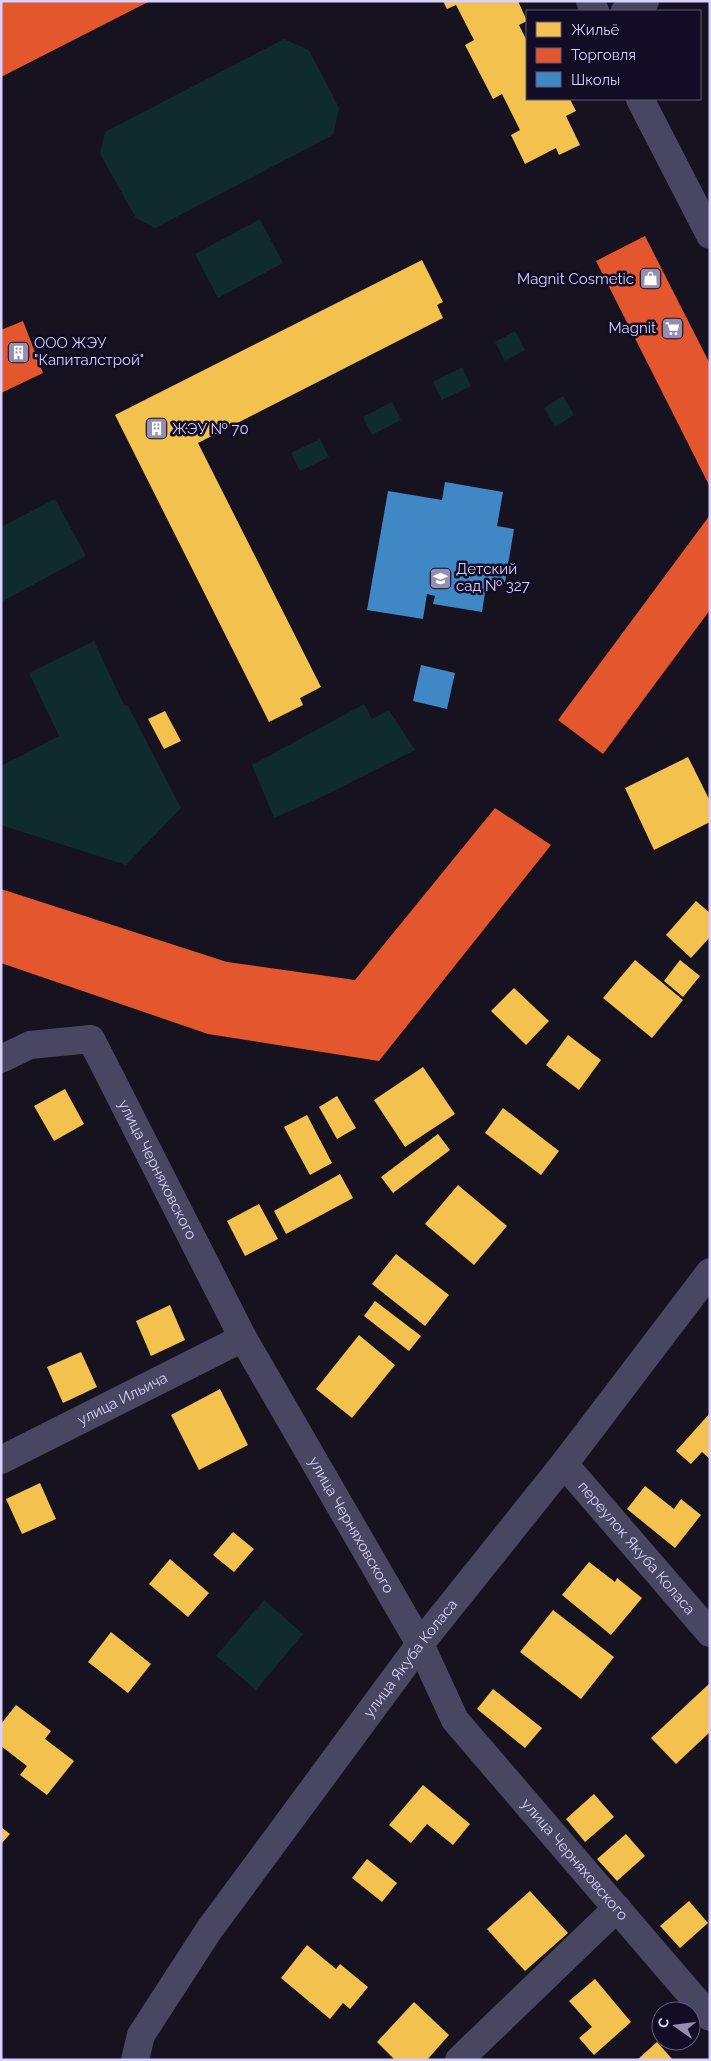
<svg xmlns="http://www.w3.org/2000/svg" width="711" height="2061" viewBox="0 0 711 2061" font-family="Raleway,sans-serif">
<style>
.green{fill:#102b2e}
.homes{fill:#f2c14e}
.shops{fill:#e4572e}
.schools{fill:#3f88c5}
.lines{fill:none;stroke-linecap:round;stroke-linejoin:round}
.minor{stroke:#494661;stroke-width:28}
.tertiary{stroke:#494661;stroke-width:28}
.labels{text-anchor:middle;stroke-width:5;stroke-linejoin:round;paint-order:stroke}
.poi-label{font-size:15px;fill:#d9d1ff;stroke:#130c25;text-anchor:start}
.street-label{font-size:15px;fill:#d9d1ff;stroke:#130c25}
</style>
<rect width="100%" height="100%" fill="#16121f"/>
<g class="green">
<path d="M284,39l25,11 30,58 -6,27 -178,93 -19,-10 -36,-64 5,-22z"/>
<path d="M260,219l23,44 -65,35 -23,-44z"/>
<path d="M515,331l10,19 -20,11 -10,-19z"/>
<path d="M462,367l9,19 -29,14 -9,-18z"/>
<path d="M563,396l11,19 -19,12 -11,-19z"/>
<path d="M392,402l9,18 -29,15 -9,-18z"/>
<path d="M320,439l9,18 -29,14 -9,-18z"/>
<path d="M55,499l31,57 -85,46v-75z"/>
<path d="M94,641l30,64 4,1 53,102 -55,57 -125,-40v-59l58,-30 -30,-63z"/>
<path d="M364,704l8,15 17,-9 26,40 -89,45 -52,23 -22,-53z"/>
<path d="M264,1600l39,34 -47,56 -40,-34z"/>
</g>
<g class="homes">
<path d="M443,1h75l9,20 -8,4 8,16v58h43l6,12 -10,5 14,29 -21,10 -3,-7 -31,16 -14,-29 9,-5 -18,-36 -9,5 -28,-54 9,-5 -18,-35 -9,4z"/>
<path d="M422,260l21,42 -6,3 6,13 -245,125 123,244 -21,11 3,7 -34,17 -154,-307z"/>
<path d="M165,711l16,30 -17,8 -16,-30z"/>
<path d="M688,757l22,44v21l-56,28 -29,-62z"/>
<path d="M696,901l14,12v24l-19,21 -25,-23z"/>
<path d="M635,960l48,40 -31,38 -49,-40z"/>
<path d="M680,960l20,16 -17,21 -19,-16z"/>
<path d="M514,988l35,33 -23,24 -35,-34z"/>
<path d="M568,1035l33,25 -22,30 -33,-25z"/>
<path d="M423,1067l32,47 -50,33 -31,-47z"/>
<path d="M65,1089l19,35 -30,17 -20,-35z"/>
<path d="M337,1096l19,32 -19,11 -18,-32z"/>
<path d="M503,1108l56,43 -18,24 -56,-42z"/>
<path d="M307,1115l25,48 -22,12 -26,-48z"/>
<path d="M438,1134l12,16 -57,43 -12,-16z"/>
<path d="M340,1174l13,24 -67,36 -12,-23z"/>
<path d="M458,1185l49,41 -33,39 -49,-41z"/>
<path d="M259,1204l19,35 -33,17 -18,-35z"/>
<path d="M396,1254l53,41 -24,31 -53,-42z"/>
<path d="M375,1301l46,35 -12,15 -45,-35z"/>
<path d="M170,1305l15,35 -34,16 -15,-35z"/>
<path d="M359,1335l36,30 -43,53 -36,-29z"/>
<path d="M81,1352l16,35 -34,16 -16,-36z"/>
<path d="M220,1389l28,56 -49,25 -28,-55z"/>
<path d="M710,1413v46l-8,-7 -11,12 -15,-13z"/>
<path d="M40,1483l16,36 -34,15 -16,-35z"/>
<path d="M645,1486l29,23 7,-10 20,16 -26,33 -48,-39z"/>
<path d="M233,1532l21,17 -20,23 -21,-17z"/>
<path d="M170,1559l39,34 -21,24 -39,-33z"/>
<path d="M589,1562l26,20 2,-4 25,20 -31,37 -49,-40z"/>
<path d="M553,1610l61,47 -33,42 -61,-47z"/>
<path d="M111,1632l40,32 -23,29 -40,-31z"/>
<path d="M710,1683v49l-34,32 -25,-26z"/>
<path d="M493,1689l49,39 -17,20 -48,-39z"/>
<path d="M16,1705l35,26 -6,8 29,22 -27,34 -27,-20 7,-9 -26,-20v-22z"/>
<path d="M423,1785l47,39 -17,21 -26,-21 -16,19 -22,-18z"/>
<path d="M594,1794l20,23 -29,25 -19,-23z"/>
<path d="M1,1827l9,7 -9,10z"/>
<path d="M626,1834l19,22 -28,25 -20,-22z"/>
<path d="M367,1859l30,24 -15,19 -30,-24z"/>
<path d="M530,1891l38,42 -43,38 -38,-42z"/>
<path d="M689,1901l19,22 -28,25 -20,-22z"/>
<path d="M307,1945l29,24 4,-5 28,23 -18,22 -7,-6 -13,16 -49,-41z"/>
<path d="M595,1979l36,43 -37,33 -15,-17 13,-11 -23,-26z"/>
<path d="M414,2002l35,33 -22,25h-32l-18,-18z"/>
<path d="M657,2042l16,18h-36z"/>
</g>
<g class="shops">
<path d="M1,1h149l-149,76z"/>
<path d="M645,236l65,128v123l-114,-226z"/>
<path d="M23,321l20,52 -42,20v-63z"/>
<path d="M710,515v95l-107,144 -45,-34z"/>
<path d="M495,808l56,37 -172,216 -171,-27 -207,-71v-74l226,73 128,18z"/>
</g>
<g class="schools">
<path d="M445,482l58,10 -6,34 17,3 -9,54 -18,-3 -5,32 -49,-8 2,-8 -8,-2 -4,25 -56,-9 21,-119 54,9z"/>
<path d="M421,665l34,8 -8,36 -34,-8z"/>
</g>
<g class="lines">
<g class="minor">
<path d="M625,11l20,-10"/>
<path id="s1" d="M1,1059l29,-14 61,-6 152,299 177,306 35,76 255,297"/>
<path id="s2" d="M1,1460l242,-122"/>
<path id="s3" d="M564,1464l146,169"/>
<path d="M459,2060l158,-152"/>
</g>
<g class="tertiary">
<path d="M590,1l5,10"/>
<path d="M640,99l70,136"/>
<path id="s4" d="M135,2060l6,-25 68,-105 211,-286 144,-180 146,-192"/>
</g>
</g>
<defs>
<symbol id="shop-square" viewBox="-11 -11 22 22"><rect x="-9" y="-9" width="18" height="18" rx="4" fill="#958eb1" stroke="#130c25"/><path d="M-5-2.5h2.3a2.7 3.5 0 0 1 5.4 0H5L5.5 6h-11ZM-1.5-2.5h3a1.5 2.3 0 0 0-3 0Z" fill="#fff"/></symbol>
<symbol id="supermarket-square" viewBox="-11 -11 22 22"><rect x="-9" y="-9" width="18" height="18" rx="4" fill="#958eb1" stroke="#130c25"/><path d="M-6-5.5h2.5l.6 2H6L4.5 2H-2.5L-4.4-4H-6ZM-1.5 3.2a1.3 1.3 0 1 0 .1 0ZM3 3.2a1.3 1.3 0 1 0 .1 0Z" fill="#fff"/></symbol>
<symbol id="building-square" viewBox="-11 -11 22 22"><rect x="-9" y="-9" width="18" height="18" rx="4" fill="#958eb1" stroke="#130c25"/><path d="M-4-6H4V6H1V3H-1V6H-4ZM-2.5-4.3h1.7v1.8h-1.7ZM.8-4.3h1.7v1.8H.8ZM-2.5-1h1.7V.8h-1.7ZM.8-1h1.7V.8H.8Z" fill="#fff"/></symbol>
<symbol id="school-square" viewBox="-11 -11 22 22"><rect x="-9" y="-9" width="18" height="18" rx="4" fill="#958eb1" stroke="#130c25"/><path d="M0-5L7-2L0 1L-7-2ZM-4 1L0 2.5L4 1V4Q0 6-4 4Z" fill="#fff"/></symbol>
</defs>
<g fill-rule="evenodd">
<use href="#shop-square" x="638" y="266" width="25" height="25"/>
<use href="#supermarket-square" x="660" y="316" width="25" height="25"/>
<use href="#building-square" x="6" y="340" width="25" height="25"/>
<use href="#building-square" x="144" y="416" width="25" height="25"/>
<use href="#school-square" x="428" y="566" width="25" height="25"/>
</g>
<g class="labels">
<g class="poi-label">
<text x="634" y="284" text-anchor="end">Magnit Cosmetic</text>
<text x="656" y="333" text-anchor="end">Magnit</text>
<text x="34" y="348">ООО ЖЭУ<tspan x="34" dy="17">"Капиталстрой"</tspan></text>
<text x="172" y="434">ЖЭУ № 70</text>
<text x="456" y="574">Детский<tspan x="456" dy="17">сад № 327</tspan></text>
</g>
<g class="street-label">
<text dy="5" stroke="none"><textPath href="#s1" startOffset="240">улица Черняховского</textPath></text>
<text dy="5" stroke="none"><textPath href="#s2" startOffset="136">улица Ильича</textPath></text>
<text dy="5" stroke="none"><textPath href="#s1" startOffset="645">улица Черняховского</textPath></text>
<text dy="5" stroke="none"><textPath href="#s3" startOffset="111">переулок Якуба Коласа</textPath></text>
<text dy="5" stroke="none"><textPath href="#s4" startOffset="489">улица Якуба Коласа</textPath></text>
<text dy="5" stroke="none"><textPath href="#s1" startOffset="1050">улица Черняховского</textPath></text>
</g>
</g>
<rect width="711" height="2061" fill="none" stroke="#d9d1ff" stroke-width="5"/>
<rect x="526" y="10" width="175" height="90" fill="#130c25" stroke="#625b7c"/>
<rect x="536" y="22" width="25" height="15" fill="#f2c14e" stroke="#625b7c"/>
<text x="571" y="35" font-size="15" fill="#d9d1ff">Жильё</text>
<rect x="536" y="48" width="25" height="15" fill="#e4572e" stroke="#625b7c"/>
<text x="571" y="60" font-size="15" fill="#d9d1ff">Торговля</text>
<rect x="536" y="72" width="25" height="15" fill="#3f88c5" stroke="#625b7c"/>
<text x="571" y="85" font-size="15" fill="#d9d1ff">Школы</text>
<g transform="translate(676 2026) rotate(284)"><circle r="24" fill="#130c25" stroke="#625b7c"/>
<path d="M0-4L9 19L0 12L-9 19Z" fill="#958eb1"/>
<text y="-8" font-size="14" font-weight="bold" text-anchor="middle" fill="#d9d1ff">С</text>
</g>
</svg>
